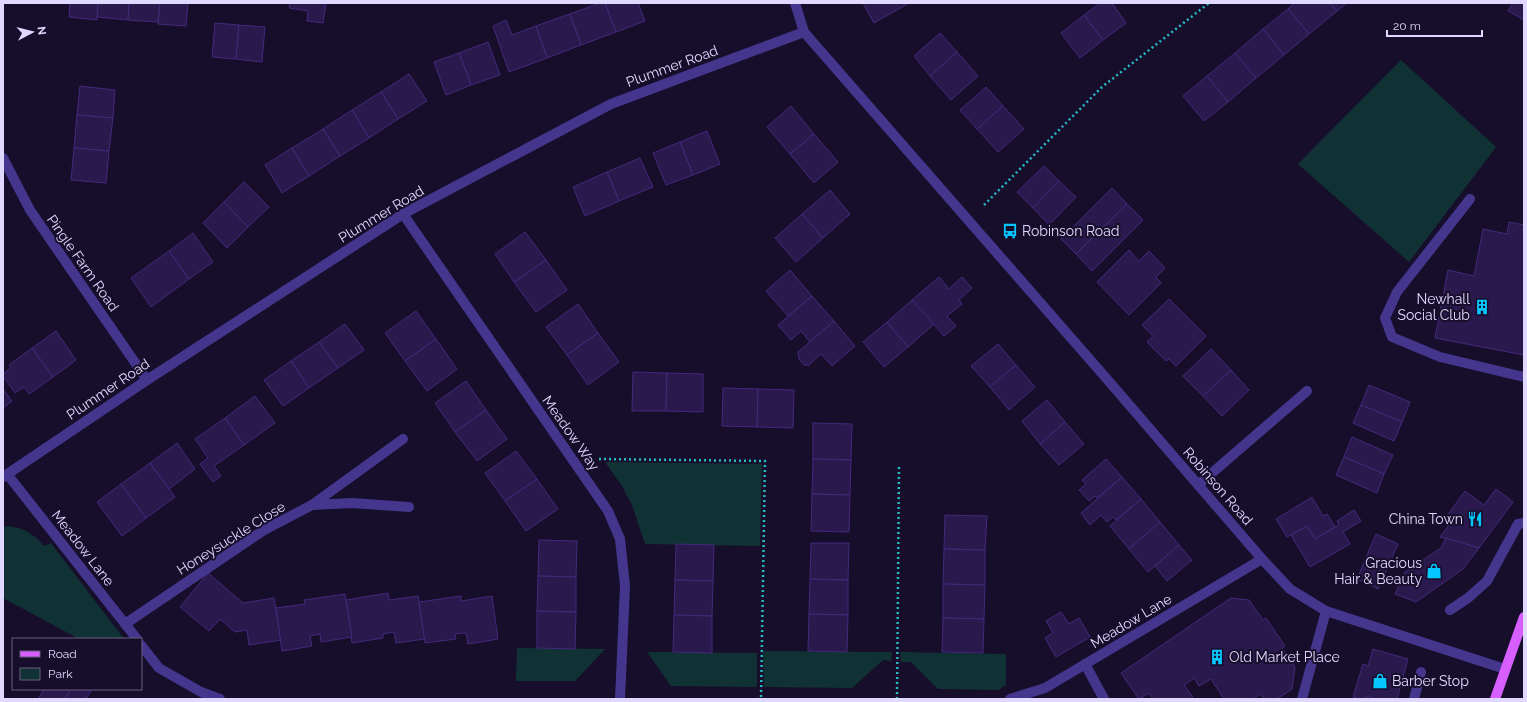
<svg xmlns="http://www.w3.org/2000/svg" width="1527" height="702" viewBox="0 0 1527 702" font-family="Raleway,sans-serif">
<style>
.green{fill:#113235}
.building{fill:#2a194d;stroke:#43297b}
.lines{fill:none;stroke-linecap:round;stroke-linejoin:round}
.path{stroke:#26bbc5;stroke-width:2.5;stroke-dasharray:2 3;stroke-linecap:butt}
.minor{stroke:#44368d;stroke-width:10}
.major{stroke:#d75fff;stroke-width:10}
.labels{text-anchor:middle;stroke-width:4;stroke-linejoin:round;paint-order:stroke}
.street-label{font-size:14px;fill:#e1d8ff;stroke:#170e2b}
.poi-label{font-size:14px;fill:#e1d8ff;stroke:#170e2b;text-anchor:start}
</style>
<rect width="100%" height="100%" fill="#170e2b"/>
<g class="green">
<path d="M1401,60l95,87 -87,115 -111,-98z"/>
<path d="M605,462l157,2 -2,82 -115,-2 -13,-39 -10,-19z"/>
<path d="M8,526c16,2 26,8 36,20l7,-3 73,96h-45l-76,-41v-71z"/>
<path d="M517,648l88,1 -30,32h-59z"/>
<path d="M763,651l129,1 -1,9 -8,-1 -31,28 -88,-1z"/>
<path d="M647,652l110,1v34l-86,-1z"/>
<path d="M900,652l106,2v31l-8,5 -60,-1 -27,-27h-10z"/>
</g>
<g class="building">
<path d="M70,3h28l-1,17 -28,-3z"/>
<path d="M98,3h31l-1,17 -31,-3z"/>
<path d="M129,3h31l-2,19 -30,-2z"/>
<path d="M160,3h28l-2,23 -28,-2z"/>
<path d="M290,3h36l-3,20 -16,-2 1,-10 -19,-3z"/>
<path d="M600,3h5l11,29 -35,13 -11,-31z"/>
<path d="M605,3h33l7,18 -29,11z"/>
<path d="M863,3h46l-35,20z"/>
<path d="M1100,3h12l14,20 -23,17 -19,-25z"/>
<path d="M1294,3h36l7,8 -28,23 -21,-25z"/>
<path d="M1330,3h17l-10,8z"/>
<path d="M1513,3h11v17l-16,-9z"/>
<path d="M1288,9l21,25 -25,21 -21,-26z"/>
<path d="M570,14l11,31 -34,13 -11,-32z"/>
<path d="M1084,15l19,25 -23,18 -19,-25z"/>
<path d="M506,20l6,15 24,-9 11,32 -38,14 -16,-46z"/>
<path d="M215,23l24,2 -3,34 -24,-2z"/>
<path d="M239,25l26,2 -3,35 -26,-3z"/>
<path d="M1263,29l21,26 -28,23 -21,-25z"/>
<path d="M940,33l17,19 -27,24 -16,-20z"/>
<path d="M488,42l12,33 -29,10 -12,-32z"/>
<path d="M957,52l21,24 -27,24 -21,-24z"/>
<path d="M459,53l12,32 -25,10 -12,-33z"/>
<path d="M1235,53l21,25 -28,24 -21,-26z"/>
<path d="M409,74l18,27 -29,18 -17,-27z"/>
<path d="M1207,76l21,26 -24,19 -21,-25z"/>
<path d="M80,86l35,4 -2,28 -36,-3z"/>
<path d="M986,87l17,19 -26,23 -17,-19z"/>
<path d="M381,92l17,27 -29,19 -17,-28z"/>
<path d="M791,106l23,28 -24,20 -23,-27z"/>
<path d="M1003,106l21,23 -26,23 -21,-23z"/>
<path d="M352,110l17,28 -29,18 -17,-27z"/>
<path d="M77,115l36,3 -4,33 -35,-3z"/>
<path d="M323,129l17,27 -31,20 -17,-28z"/>
<path d="M707,131l13,33 -27,11 -13,-33z"/>
<path d="M814,134l24,28 -24,21 -24,-29z"/>
<path d="M680,142l13,33 -27,10 -13,-32z"/>
<path d="M74,148l35,3 -3,32 -35,-3z"/>
<path d="M292,148l17,28 -27,17 -17,-28z"/>
<path d="M640,158l13,29 -34,14 -12,-29z"/>
<path d="M1044,166l15,15 -26,27 -16,-16z"/>
<path d="M607,172l12,29 -34,15 -12,-29z"/>
<path d="M1059,181l17,16 -27,28 -16,-17z"/>
<path d="M244,182l25,25 -21,20 -24,-25z"/>
<path d="M1112,188l15,16 -51,50 -15,-15z"/>
<path d="M830,190l20,24 -27,24 -21,-24z"/>
<path d="M224,202l24,25 -21,21 -24,-25z"/>
<path d="M1127,204l16,16 -51,51 -16,-17z"/>
<path d="M802,214l21,24 -27,24 -21,-24z"/>
<path d="M1509,222l15,3v130l-89,-17 13,-68 26,6 9,-47 24,5z"/>
<path d="M525,232l21,28 -32,22 -19,-28z"/>
<path d="M193,233l20,29 -24,17 -20,-28z"/>
<path d="M1129,250l10,11 10,-10 16,17 -9,9 5,6 -32,32 -32,-33z"/>
<path d="M169,251l20,28 -38,28 -20,-29z"/>
<path d="M546,260l21,30 -31,22 -22,-30z"/>
<path d="M790,270l22,26 -24,20 -22,-25z"/>
<path d="M939,277l10,12 13,-12 10,11 -13,12 3,4 -15,12 9,10 -12,10 -32,-36z"/>
<path d="M812,296l22,25 -24,21 -9,-11 -10,9 -13,-15z"/>
<path d="M1169,299l37,37 -30,30 -7,-7 -3,2 -19,-19 6,-6 -11,-11z"/>
<path d="M912,300l22,24 -26,23 -21,-25z"/>
<path d="M578,304l20,29 -31,22 -21,-28z"/>
<path d="M416,311l20,28 -31,22 -20,-28z"/>
<path d="M834,321l21,25 -23,20 -11,-12 -12,11h-5l-5,-6 -1,-7z"/>
<path d="M887,322l21,25 -24,20 -21,-25z"/>
<path d="M345,324l19,26 -26,18 -19,-26z"/>
<path d="M56,331l20,29 -23,17 -21,-29z"/>
<path d="M598,333l21,29 -31,23 -21,-30z"/>
<path d="M436,339l21,30 -30,22 -22,-30z"/>
<path d="M319,342l19,26 -29,20 -18,-27z"/>
<path d="M998,344l18,21 -26,22 -19,-21z"/>
<path d="M32,348l21,29 -24,17 -5,-7 -9,6 -12,-17v-2l8,-6 -2,-3z"/>
<path d="M1211,349l20,21 -28,26 -20,-20z"/>
<path d="M291,361l18,27 -26,18 -19,-26z"/>
<path d="M1016,365l19,22 -26,23 -19,-23z"/>
<path d="M1231,370l18,20 -27,26 -19,-20z"/>
<path d="M633,372l34,1 -1,38h-34z"/>
<path d="M667,373l36,1v38l-37,-1z"/>
<path d="M466,381l20,29 -31,22 -20,-29z"/>
<path d="M1369,385l41,17 -8,20 -41,-17z"/>
<path d="M723,388l35,1 -1,38 -35,-1z"/>
<path d="M3,389l9,12 -9,7z"/>
<path d="M758,389l36,1 -1,38 -36,-1z"/>
<path d="M255,396l20,27 -31,22 -19,-27z"/>
<path d="M1047,400l18,22 -25,22 -18,-23z"/>
<path d="M1361,405l41,17 -8,19 -41,-18z"/>
<path d="M486,410l21,29 -30,22 -22,-29z"/>
<path d="M225,418l19,27 -30,21 7,10 -8,6 -13,-18 8,-6 -13,-19z"/>
<path d="M1065,422l19,22 -25,21 -19,-21z"/>
<path d="M813,423l39,1 -1,36 -38,-1z"/>
<path d="M1352,437l41,18 -9,19 -40,-17z"/>
<path d="M177,443l18,26 -26,20 -19,-26z"/>
<path d="M516,451l21,28 -32,22 -20,-28z"/>
<path d="M1344,457l40,17 -7,19 -41,-18z"/>
<path d="M813,459l38,1 -1,35 -38,-1z"/>
<path d="M1106,459l16,18 -25,21 -2,-2 -6,5 -10,-11 7,-6 -4,-4z"/>
<path d="M150,463l25,34 -29,21 -25,-34z"/>
<path d="M1122,477l19,22 -25,21 -3,-3 -6,5 -6,-7 -11,10 -9,-12z"/>
<path d="M537,479l21,30 -32,22 -21,-30z"/>
<path d="M121,484l25,34 -24,18 -25,-34z"/>
<path d="M1496,489l17,13 -34,46 -39,-11 12,-16 -6,-4 19,-26 19,14z"/>
<path d="M812,494l38,1 -1,37 -38,-1z"/>
<path d="M1312,497l11,19 4,-2 8,13 -20,12 -8,-13 -20,11 -11,-18z"/>
<path d="M1141,499l19,23 -31,27 -19,-23z"/>
<path d="M1354,510l7,11 -18,11 7,12 -40,23 -19,-32 16,-9 8,13 24,-14 -2,-4z"/>
<path d="M945,515l42,1 -2,34 -41,-1z"/>
<path d="M1160,522l19,23 -31,27 -19,-23z"/>
<path d="M1376,534l22,10 -20,45 -21,-10z"/>
<path d="M1446,538l33,10 -16,21 -47,33 -21,-8 10,-22 36,-24z"/>
<path d="M539,540l38,1 -1,36 -38,-1z"/>
<path d="M811,543h38l-1,37 -38,-1z"/>
<path d="M676,544l38,1 -1,36 -38,-1z"/>
<path d="M1179,545l13,15 -25,21 -12,-15z"/>
<path d="M944,549l41,1v35l-42,-1z"/>
<path d="M208,573l35,30 31,-5 7,42 -32,5 -2,-15 -12,2 -15,-13 -11,12 -29,-24z"/>
<path d="M538,576l38,1v35l-39,-1z"/>
<path d="M810,579l38,1v35l-39,-1z"/>
<path d="M675,580l38,1 -1,35 -38,-1z"/>
<path d="M943,584l42,1 -1,34 -41,-1z"/>
<path d="M388,593l1,7 29,-4 7,43 -29,4 -2,-11 -11,2v4l-31,5 -6,-43z"/>
<path d="M345,594l7,43 -31,5 -1,-8 -10,2 2,10 -30,5 -6,-43 29,-4 -1,-4z"/>
<path d="M461,596v5l31,-5 6,43 -30,5 -2,-11 -11,1 1,5 -31,4 -6,-41z"/>
<path d="M1231,598l18,2 14,20 3,-2 19,28 -3,2 13,19 -3,22 -15,10h-13l-4,-5 -7,5h-29l-13,-20 -12,7 -5,-8 -10,7 10,14h-41l-4,-6 -10,6 -18,-26z"/>
<path d="M537,611l39,1 -1,37 -38,-1z"/>
<path d="M1061,612l8,12 10,-6 11,19 -34,20 -11,-19 8,-5 -7,-12z"/>
<path d="M809,614l39,1 -1,37 -39,-1z"/>
<path d="M674,615l38,1v37l-39,-1z"/>
<path d="M943,618l41,1 -1,34 -41,-1z"/>
<path d="M1373,649l35,10 -11,40h-21l-9,-3 -1,3h-7l-6,-2 10,-33 5,2z"/>
<path d="M44,689h27l-6,10h-27z"/>
<path d="M71,689h21l-6,10h-21z"/>
</g>
<g class="lines">
<g class="path">
<path d="M984,205l118,-118 107,-84"/>
<path d="M599,459l166,2 -4,238"/>
<path d="M897,699l2,-235"/>
</g>
<g class="minor">
<path d="M795,3l9,29 302,346 156,181 28,30 36,22 179,58"/>
<path d="M3,158l27,52 117,170"/>
<path d="M1470,199l-73,93 -12,26 7,19 48,20 84,20"/>
<path d="M403,214l205,297 12,28 5,47 -5,113"/>
<path d="M7,474l130,165"/>
<path d="M3,477l144,-97 256,-166 208,-110 193,-72"/>
<path d="M1198,485l109,-94"/>
<path d="M312,505l91,-66"/>
<path d="M1450,610l18,-12 19,-17 31,-57 6,-1"/>
<path d="M125,624l139,-94 48,-25 40,-2 57,4"/>
<path d="M141,645l18,23 42,24 19,7"/>
<path d="M1085,664l19,35"/>
<path d="M1010,699l35,-11 217,-129"/>
<path d="M1302,699l24,-88"/>
<path d="M1414,699l7,-27"/>
</g>
<path class="major" d="M1495,699l29,-82"/>
</g>
<defs>
<symbol id="bus-bare" viewBox="-9 -9 18 18"><path d="M-5-6H5V4H4V6H2V4H-2V6H-4V4H-5ZM-3.5-4V0h7V-4ZM-3.5 1.2v1.5H-2V1.2ZM2 1.2v1.5H3.5V1.2Z" fill="#04c7ff" stroke="#170e2b" stroke-width="2.5" paint-order="stroke"/></symbol>
<symbol id="building-bare" viewBox="-9 -9 18 18"><path d="M-4-6H4V6H1V3H-1V6H-4ZM-2.5-4.3h1.7v1.8h-1.7ZM.8-4.3h1.7v1.8H.8ZM-2.5-1h1.7V.8h-1.7ZM.8-1h1.7V.8H.8Z" fill="#04c7ff" stroke="#170e2b" stroke-width="2.5" paint-order="stroke"/></symbol>
<symbol id="restaurant-bare" viewBox="-9 -9 18 18"><path d="M-5-6h1v4h1v-4h1v4h1v-4h1v5L-1.5 .5V6h-2V.5L-5-1ZM5-6V6H3V1.5H1.5Q1.5-4 5-6Z" fill="#04c7ff" stroke="#170e2b" stroke-width="2.5" paint-order="stroke"/></symbol>
<symbol id="shop-bare" viewBox="-9 -9 18 18"><path d="M-5-2.5h2.3a2.7 3.5 0 0 1 5.4 0H5L5.5 6h-11ZM-1.5-2.5h3a1.5 2.3 0 0 0-3 0Z" fill="#04c7ff" stroke="#170e2b" stroke-width="2.5" paint-order="stroke"/></symbol>
</defs>
<g fill-rule="evenodd">
<use href="#bus-bare" x="999" y="220" width="22" height="22"/>
<use href="#building-bare" x="1471" y="296" width="22" height="22"/>
<use href="#restaurant-bare" x="1464" y="508" width="22" height="22"/>
<use href="#shop-bare" x="1423" y="560" width="22" height="22"/>
<use href="#building-bare" x="1206" y="646" width="22" height="22"/>
<use href="#shop-bare" x="1369" y="670" width="22" height="22"/>
</g>
<g class="labels">
<g class="street-label">
<text transform="translate(672 66) rotate(-20)" y="5">Plummer Road</text>
<text transform="translate(381 214) rotate(-31)" y="5">Plummer Road</text>
<text transform="translate(83 263) rotate(55)" y="5">Pingle Farm Road</text>
<text transform="translate(108 389) rotate(-34)" y="5">Plummer Road</text>
<text transform="translate(571 433) rotate(55)" y="5">Meadow Way</text>
<text transform="translate(1218 486) rotate(49)" y="5">Robinson Road</text>
<text transform="translate(231 538) rotate(-32)" y="5">Honeysuckle Close</text>
<text transform="translate(83 548) rotate(52)" y="5">Meadow Lane</text>
<text transform="translate(1131 621) rotate(-31)" y="5">Meadow Lane</text>
</g>
<g class="poi-label">
<text x="1022" y="236">Robinson Road</text>
<text x="1470" y="304" text-anchor="end">Newhall<tspan x="1470" dy="16">Social Club</tspan></text>
<text x="1463" y="524" text-anchor="end">China Town</text>
<text x="1422" y="568" text-anchor="end">Gracious<tspan x="1422" dy="16">Hair &amp; Beauty</tspan></text>
<text x="1229" y="662">Old Market Place</text>
<text x="1392" y="686">Barber Stop</text>
</g>
</g>
<rect width="1527" height="702" fill="none" stroke="#e1d8ff" stroke-width="8"/>
<rect x="12" y="638" width="130" height="52" fill="#170e2b" stroke="#685f80"/>
<rect x="20" y="651" width="20" height="6" fill="#d75fff" stroke="#685f80"/>
<text x="48" y="658" font-size="12" fill="#e1d8ff">Road</text>
<rect x="20" y="668" width="20" height="12" fill="#113235" stroke="#685f80"/>
<text x="48" y="678" font-size="12" fill="#e1d8ff">Park</text>
<g transform="translate(32 32) rotate(83)" stroke="#170e2b" stroke-width="3" paint-order="stroke">
<path d="M0-3L7 15L0 10L-7 15Z" fill="#e1d8ff"/>
<text y="-6" font-size="11" font-weight="bold" text-anchor="middle" fill="#e1d8ff">N</text>
</g>
<path d="M1387 30v6h95v-6" fill="none" stroke="#e1d8ff" stroke-width="2"/>
<text x="1393" y="30" font-size="12" fill="#e1d8ff" stroke="#170e2b" stroke-width="3" paint-order="stroke">20 m</text>
</svg>
